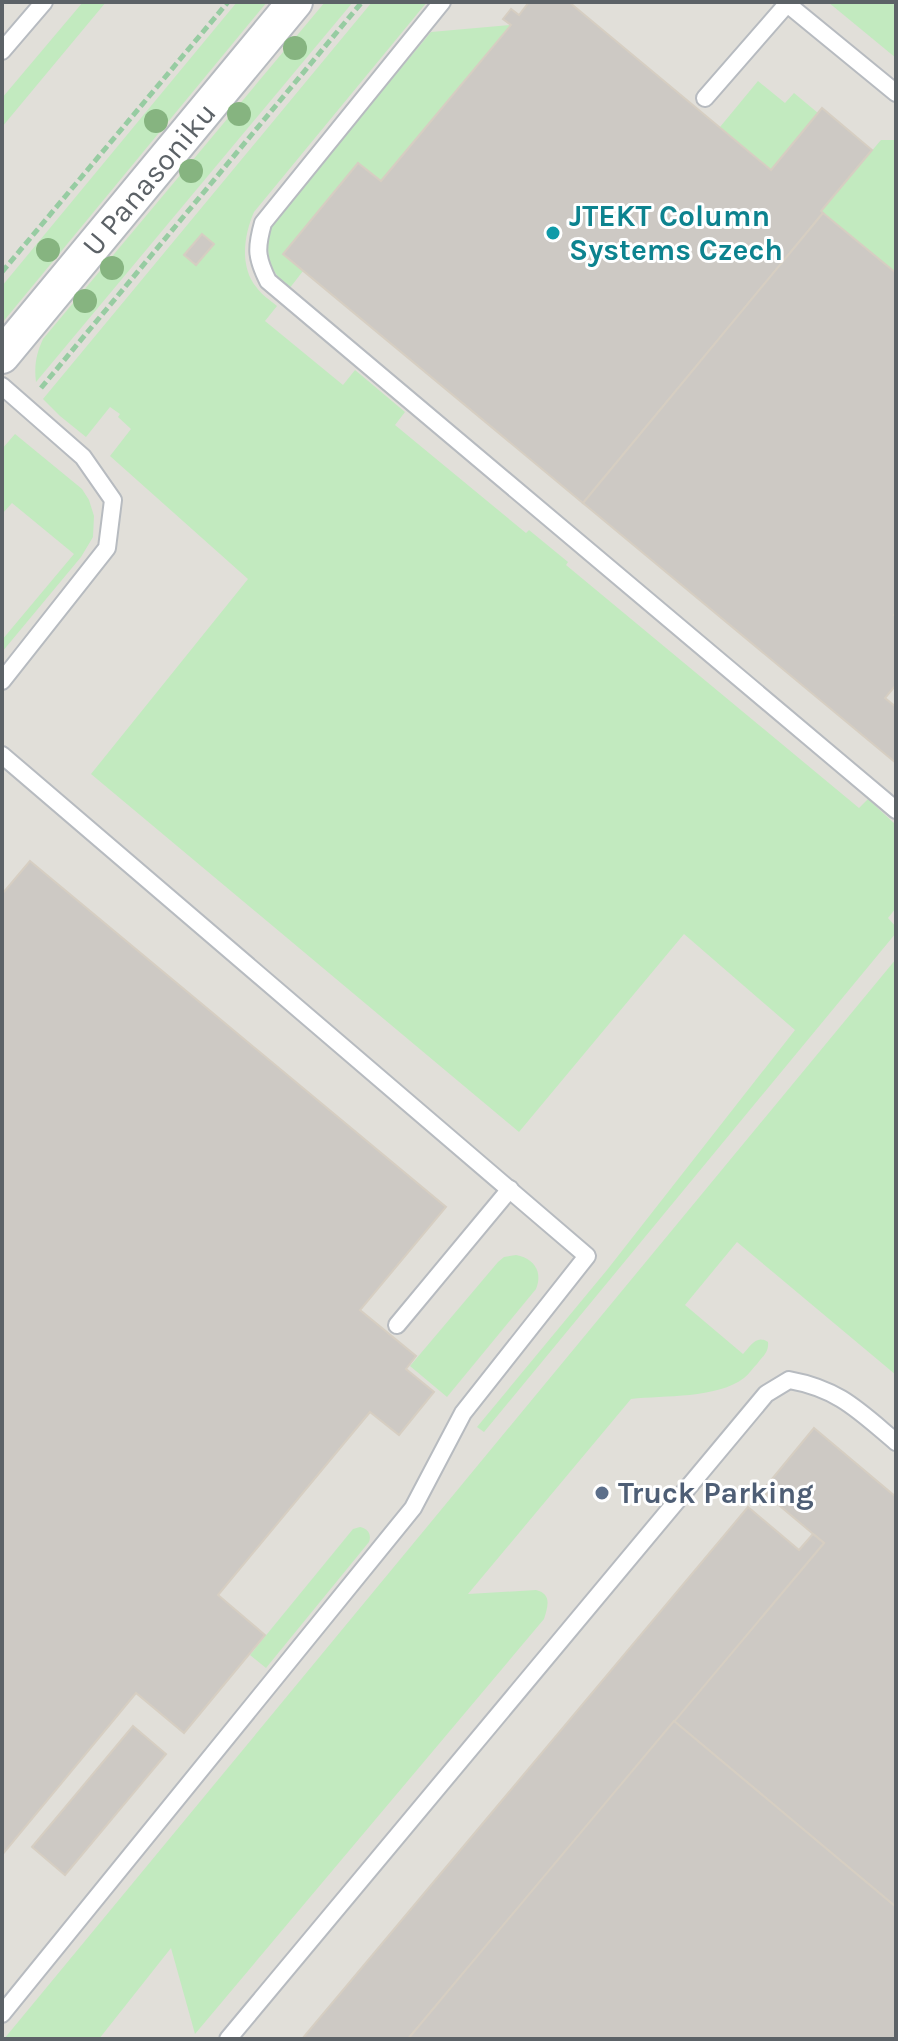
<svg xmlns="http://www.w3.org/2000/svg" width="898" height="2041" viewBox="0 0 898 2041" font-family="Karla,sans-serif">
<style>
.industrial{fill:#e1dfd9}
.green{fill:#c2eabf}
.building{fill:#cdc9c4;stroke:#d6cec2;stroke-width:2}
.lines{fill:none;stroke-linecap:round;stroke-linejoin:round}
.service-casing{stroke:#b7bbc0;stroke-width:20}
.minor-casing{stroke:#b7bbc0;stroke-width:38}
.path{stroke:#97cca2;stroke-width:5;stroke-dasharray:8 4;stroke-linecap:butt}
.service{stroke:#fff;stroke-width:16}
.minor{stroke:#fff;stroke-width:34}
.tree{fill:#86b480}
.culture-dot{fill:#0f9aa8;stroke:#fff;stroke-width:3}
.service-dot{fill:#5c6f8a;stroke:#fff;stroke-width:3}
.labels{text-anchor:middle;stroke-width:6;stroke-linejoin:round;paint-order:stroke}
.street-label{font-size:30px;fill:#5c6267;stroke:#fff}
.culture-label{font-size:30px;font-weight:bold;fill:#0d838f;stroke:#fff;text-anchor:start}
.service-label{font-size:30px;font-weight:bold;fill:#4e5e75;stroke:#fff;text-anchor:start}
</style>
<rect width="100%" height="100%" fill="#f0ede5"/>
<rect class="industrial" x="2" y="2" width="894" height="2037"/>
<g class="green">
<path d="M83,2h23l-104,125v-29z"/>
<path d="M237,2h30l-265,321v-37z"/>
<path d="M325,2h28l-317,380c-2,-16 0,-28 7,-43z"/>
<path d="M372,2h55l-173,210c-10,23 -15,55 3,76 5,7 13,12 20,18l-12,15 78,64 12,-15 50,42 -10,13 131,108 3,-3 39,32 -2,3 293,243 9,-9 28,26v83l-8,10 8,9v6l-412,499 -7,-5 130,-157 188,-240 -111,-96 -165,198 -428,-358 157,-195 -138,-123 21,-27 -13,-12 2,-3 -10,-7 -24,30 -26,-21 -17,-17z"/>
<path d="M828,2h68v56z"/>
<path d="M511,25l-130,156 -23,-18 -75,91 20,17 -14,18c-22,-21 -24,-36 -18,-65l160,-192z"/>
<path d="M758,81l27,22 9,-10 24,20 -47,57 -51,-43z"/>
<path d="M881,140h15v133l-75,-62z"/>
<path d="M15,434l67,55 7,11 5,16 -1,21 -12,20 -79,95v-12l72,-86 -62,-51 -10,11v-65z"/>
<path d="M896,959v416l-159,-133 -52,63 58,49c7,-7 13,-20 25,-12 1,10 -5,14 -11,22 -4,4 -8,10 -13,14 -28,21 -79,17 -113,21l-163,195 68,-4c16,4 12,16 8,29l-349,415 -24,-86 -72,91h-95z"/>
<path d="M516,1255c18,3 27,17 20,34l-89,108 -37,-31 88,-104 6,-5z"/>
<path d="M360,1527c7,1 12,7 9,15l-103,126 -16,-13 103,-126z"/>
</g>
<g class="building">
<path d="M529,2h40l202,168 51,-62 50,42 -51,61 2,2 -240,290 -300,-249 75,-91 23,18 130,-156 -8,-6 8,-10 8,6z"/>
<path d="M823,213l73,60v340l-2,2 2,1v69l-11,13 11,9v56l-313,-260z"/>
<path d="M202,234l12,10 -18,21 -12,-10z"/>
<path d="M30,861l416,346 -86,103 56,46 -10,13 28,23 -35,43 -29,-23 -152,183 47,40 -81,98 -48,-40 -134,162v-961z"/>
<path d="M814,1428l82,69v410l-222,-186 150,-178 -62,-52z"/>
<path d="M748,1507l51,43 14,-16 11,9 -416,496h-106z"/>
<path d="M674,1721l222,186v132h-488z"/>
<path d="M133,1726l33,28 -101,121 -33,-28z"/>
</g>
<g class="lines">
<defs>
<g id="service">
<path d="M442,2l-179,221c-7,25 -7,34 5,58l628,529"/>
<path d="M785,2l111,91"/>
<path d="M2,51l42,-49"/>
<path d="M705,98l82,-94"/>
<path d="M2,386l81,71 30,43 -6,48 -105,133"/>
<path d="M2,755l585,501 -124,157 -50,95 -411,506"/>
<path d="M397,1325l113,-136"/>
<path d="M228,2039l538,-645 23,-14c50,9 70,31 107,62"/>
</g>
<path id="minor" d="M2,356l293,-354"/>
</defs>
<use href="#service" class="service-casing"/>
<use href="#minor" class="minor-casing"/>
<g class="path">
<path d="M2,272l226,-270"/>
<path d="M41,388l321,-386"/>
</g>
<use href="#service" class="service"/>
<use href="#minor" class="minor"/>
</g>
<g class="tree">
<circle cx="295" cy="48" r="12"/>
<circle cx="239" cy="114" r="12"/>
<circle cx="156" cy="121" r="12"/>
<circle cx="191" cy="171" r="12"/>
<circle cx="48" cy="250" r="12"/>
<circle cx="112" cy="268" r="12"/>
<circle cx="85" cy="301" r="12"/>
</g>
<circle class="culture-dot" cx="553" cy="233" r="8"/>
<circle class="service-dot" cx="602" cy="1493" r="8"/>
<g class="labels">
<g class="street-label">
<text transform="translate(149 179) rotate(-50)" y="10">U Panasoniku</text>
</g>
<g class="culture-label">
<text x="569" y="226">JTEKT Column<tspan x="569" dy="34">Systems Czech</tspan></text>
</g>
<g class="service-label">
<text x="618" y="1503">Truck Parking</text>
</g>
</g>
<rect width="898" height="2041" fill="none" stroke="#5c6267" stroke-width="8"/>
</svg>
